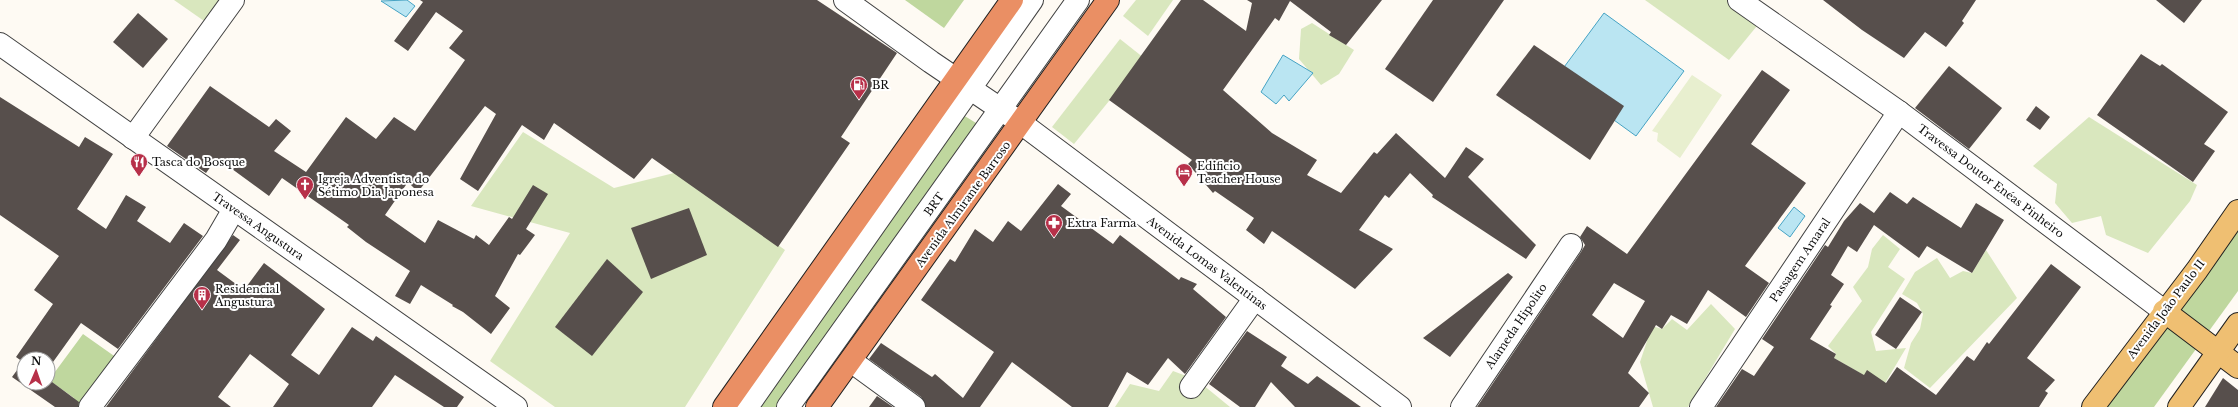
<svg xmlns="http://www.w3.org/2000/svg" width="2238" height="407" viewBox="0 0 2238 407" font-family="'Libre Baskerville',serif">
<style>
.green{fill:#d9e7be}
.forest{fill:#bfd79e}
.pitch{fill:#e8efcf}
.water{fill:#bae5f2;stroke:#46a3c4}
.building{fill:#574f4c;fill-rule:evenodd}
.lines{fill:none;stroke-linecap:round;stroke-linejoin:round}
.minor-casing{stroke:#424242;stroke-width:24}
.major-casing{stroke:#202020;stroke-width:24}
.highway-casing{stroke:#202020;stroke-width:24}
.minor{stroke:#fff;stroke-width:22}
.major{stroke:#efbf72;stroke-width:22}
.highway{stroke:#ea8f64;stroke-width:22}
.labels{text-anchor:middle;stroke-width:4;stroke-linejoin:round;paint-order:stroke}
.poi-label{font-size:11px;fill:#0f0f0f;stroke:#fff;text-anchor:start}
.street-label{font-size:11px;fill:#0f0f0f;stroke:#fff}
</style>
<rect width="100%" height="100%" fill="#fefaf3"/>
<g class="green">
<path d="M174,0h48l-15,23z"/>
<path d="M1136,0h37l-25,36 -25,-20z"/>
<path d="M1645,0h84l32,21 -32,39z"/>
<path d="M1312,23l42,27 -15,24 -18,11 -22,-26 2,-30z"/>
<path d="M1120,39l24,19 -70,86 -22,-17z"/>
<path d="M2089,117l108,68 -7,16 -42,52 -42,-18 -5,-19 -29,7 -17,-20 2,-19 -24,-18z"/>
<path d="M523,132l91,56 64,-16 107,78 -100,157h-130l-65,-46 80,-128 -99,-27z"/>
<path d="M1883,235l17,14 -12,18 17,12 -34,53 5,19 30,-3 -22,37 35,22 -85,-49 2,-4 -8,-8 34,-45 -9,-14 15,-20 4,-18z"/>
<path d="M1986,250l31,48 -87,90 -26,-20 7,-25 9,-14 3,-15 -6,-11 -15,-9 13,-22 22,-14 13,20 13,-7 9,2z"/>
<path d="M1711,304l24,25 -47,78h-35l-13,-45 7,-21 -6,-4 8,-12 13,4 10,-10 15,11z"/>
<path d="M1173,371l24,9 33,27h-115l15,-23 29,7z"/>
</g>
<g class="forest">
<path d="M905,0h59l-20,28z"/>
<path d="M963,115l18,11 -204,281h-23z"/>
<path d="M2238,222v69l-84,116h-50z"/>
<path d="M83,334l34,24 -34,49h-8l-1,-9 -25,-18z"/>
</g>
<path class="pitch" d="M1692,75l30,20 -42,63 -23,-17 1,-8 -6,-2z"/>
<g class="water">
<path d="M407,0l8,6 -9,11 -25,-16z"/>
<path d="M1604,13l80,58 -48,65 -80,-58z"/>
<path d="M1283,55l30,18 -24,28 -5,-6 -8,9 -15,-12z"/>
<path d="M1794,207l11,9 -15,21 -12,-9z"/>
</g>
<g class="building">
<path d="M420,0h397l80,53 -56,84 9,6 -72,104 -126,-89 -18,21 -80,-56 -10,17 -22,-15 -44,66 -18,-12 36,-65 -11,-8 -64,82h-7l-6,-6 -23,33 40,28 13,-23 36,19 2,-4 13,10 20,-28 3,2 21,-34 15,9 -22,35 9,6 -15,20 -2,-1 -23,42 15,12 -19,26 -28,-22 -11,-6 1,-1 -32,-20 -11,19 -15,-8 15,-25 -44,-29 -19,-15 2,-2 -67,-47 -13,18 -52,-38 -11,15 -39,-27 43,-60 59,41 7,-8 15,12 -17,20 32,21 40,-55 30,22 18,-22 21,14 50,-71 -16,-12 14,-17 -27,-19 -28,39 -14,-10 29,-39z"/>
<path d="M1181,0h22l43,31 6,-28 -5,-3h135l-36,45 -17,-10 2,-3 -41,-31 -11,20 -4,-3 -52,72 49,43 45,27 -10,15 34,18 33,-41 3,2 19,-21 49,45 21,-31 18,12 -16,18 68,68 -10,14 -94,-62 1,-2 -23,-22 -21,25 -4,-3 -26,35 34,19 -38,40 -83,-58 -8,13 -18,-14 8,-12 -39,-27 -2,2 -25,-29 4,-4 -83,-60z"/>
<path d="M1433,0h71l-71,102 -48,-33z"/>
<path d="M1823,0h153l-14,21 2,2 -18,24 -21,-15 -21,26 -42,-28z"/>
<path d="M2156,0h46l-18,23z"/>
<path d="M138,13l30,26 -25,29 -30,-26z"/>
<path d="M1534,45l90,61 -34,54 -94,-65z"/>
<path d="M2141,54l19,12 2,-2 66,48 -24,32 11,7 -22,31 -96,-67z"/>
<path d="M1949,66l53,42 -33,41 -54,-41z"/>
<path d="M1762,70l28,20 -39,54 55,39 -61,83 24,17 -23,34 -38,-27 -21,34 -16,-9 -9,14 -6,-4 -28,48 21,20 -10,14h-162l104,-155 4,-7 -5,-8 7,-11 40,28zM1614,283l31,18 -22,37 -31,-23z"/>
<path d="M0,97l79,50 6,-10 28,17 -36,55 29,20 20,-34 20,12 -9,14 33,22 14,-20 19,13 -85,113 -37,-26 -33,46v-10h-24v24h24v-4l31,23 -1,5h-23l-43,-30 11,-15 -7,-5 37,-53 -19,-14 25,-34 -59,-41z"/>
<path d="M2036,106l14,11 -10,13 -14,-10z"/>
<path d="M1058,184l13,10 -10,12 52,38 7,-9 59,45 2,-3 16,7 -4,5 33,28 -41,57 -17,-16 -20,27 -21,-13 -19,35h-36l-60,-45 -32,45h-54l-5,-10 -52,-38 12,-16 51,34 3,-3 28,24 31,-46 -73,-52 29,-41 5,3 20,-33 18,13 15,-21 13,10z"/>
<path d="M1890,192l17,12 6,-7 48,31 15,-25 28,17 -32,53 -45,-27 -8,12 -45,-33 -17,27 -9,-6 -17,29 13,9 -14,21 2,1 -22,33 26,15 -2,4 30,17 3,-5 19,13 11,-16 39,28 31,-39 7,5 13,-19 2,2 62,-80 30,23 -54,71 28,22 -10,11 3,2 -9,14h-323l26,-38 12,7 20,-29 -12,-8 63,-94 3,2 16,-26 16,-18 14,10z"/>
<path d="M689,208l18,47 -56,24 -20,-51z"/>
<path d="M233,235l7,5 -23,30 27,20 20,-27 61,46 -34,46 28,20 33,-48 21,14 3,-5 88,61 -7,10h-13l-49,-32 -23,32h-99l16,-23 -39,-30 -32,43 13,10h-125z"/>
<path d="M607,259l36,33 -51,64 -37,-29z"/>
<path d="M1508,273l5,4 -63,80 -27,-19z"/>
<path d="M1900,297l22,15 -26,37 -21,-14z"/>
<path d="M1247,331l40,26 -6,9 27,18 9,-8 44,31h-66l-24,-25 -16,25h-15l-31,-23z"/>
<path d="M2223,378l15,12v17h-33z"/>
<path d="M877,396l16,11h-24z"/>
</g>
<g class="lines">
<defs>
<g id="minor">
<path d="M845,0l86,62 90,61 379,284"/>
<path d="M1739,0l160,112 265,199"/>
<path d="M0,44l516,363"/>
<path d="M133,138l100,-138"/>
<path d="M851,361l63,46"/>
<path d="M1191,387l64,-89"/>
<path d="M90,407l126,-167 18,-31"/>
<path d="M747,407l285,-407"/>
<path d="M788,407l290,-407"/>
<path d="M1462,407l109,-162"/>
<path d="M1701,407l198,-295"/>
</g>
<g id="major">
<path d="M2164,311l74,56"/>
<path d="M2093,407l104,-137 41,-59"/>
<path d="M2179,407l59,-83"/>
</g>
<g id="highway">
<path d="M724,407l288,-407"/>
<path d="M817,407l291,-407"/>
</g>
</defs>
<use href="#minor" class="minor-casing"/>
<use href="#major" class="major-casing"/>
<use href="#highway" class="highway-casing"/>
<use href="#minor" class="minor"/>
<use href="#major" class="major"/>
<use href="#highway" class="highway"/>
</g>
<defs>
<symbol id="fuel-pin" viewBox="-11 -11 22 30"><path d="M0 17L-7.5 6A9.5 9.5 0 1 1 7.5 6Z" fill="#b73049" stroke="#fff"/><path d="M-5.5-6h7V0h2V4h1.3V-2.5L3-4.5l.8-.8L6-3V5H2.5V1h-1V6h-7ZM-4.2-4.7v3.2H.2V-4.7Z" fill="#fff"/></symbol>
<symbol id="restaurant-pin" viewBox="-11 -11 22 30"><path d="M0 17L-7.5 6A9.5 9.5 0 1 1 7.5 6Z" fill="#b73049" stroke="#fff"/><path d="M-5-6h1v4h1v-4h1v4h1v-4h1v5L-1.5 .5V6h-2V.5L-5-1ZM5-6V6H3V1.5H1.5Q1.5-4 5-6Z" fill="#fff"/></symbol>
<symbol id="hotel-pin" viewBox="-11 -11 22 30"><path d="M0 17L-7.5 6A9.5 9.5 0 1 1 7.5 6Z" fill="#b73049" stroke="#fff"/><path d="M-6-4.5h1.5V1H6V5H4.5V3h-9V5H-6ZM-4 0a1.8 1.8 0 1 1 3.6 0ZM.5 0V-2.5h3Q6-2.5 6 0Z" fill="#fff"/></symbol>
<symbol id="church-pin" viewBox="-11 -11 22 30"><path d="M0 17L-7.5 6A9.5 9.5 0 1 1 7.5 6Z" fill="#b73049" stroke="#fff"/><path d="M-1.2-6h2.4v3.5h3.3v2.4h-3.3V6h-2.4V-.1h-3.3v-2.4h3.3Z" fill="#fff"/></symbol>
<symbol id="pharmacy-pin" viewBox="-11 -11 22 30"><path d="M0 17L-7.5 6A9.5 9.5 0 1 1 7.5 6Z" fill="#b73049" stroke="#fff"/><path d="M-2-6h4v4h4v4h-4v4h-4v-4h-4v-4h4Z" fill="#fff"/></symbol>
<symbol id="building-pin" viewBox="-11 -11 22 30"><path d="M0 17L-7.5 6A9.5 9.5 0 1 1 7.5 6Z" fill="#b73049" stroke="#fff"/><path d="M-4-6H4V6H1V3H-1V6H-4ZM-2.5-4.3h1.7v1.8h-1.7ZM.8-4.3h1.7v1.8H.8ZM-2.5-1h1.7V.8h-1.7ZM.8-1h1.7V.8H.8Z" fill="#fff"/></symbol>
</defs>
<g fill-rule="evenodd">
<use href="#fuel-pin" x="849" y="75" width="20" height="27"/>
<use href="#restaurant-pin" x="129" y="152" width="20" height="27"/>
<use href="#hotel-pin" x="1174" y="162" width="20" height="27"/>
<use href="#church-pin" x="295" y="175" width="20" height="27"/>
<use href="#pharmacy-pin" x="1044" y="213" width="20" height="27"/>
<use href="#building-pin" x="192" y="285" width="20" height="27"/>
</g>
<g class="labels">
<g class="poi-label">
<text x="872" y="89">BR</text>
<text x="152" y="166">Tasca do Bosque</text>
<text x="1197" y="170">Edificio<tspan x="1197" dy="13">Teacher House</tspan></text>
<text x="318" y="183">Igreja Adventista do<tspan x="318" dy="13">Sétimo Dia Japonesa</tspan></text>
<text x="1067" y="227">Extra Farma</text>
<text x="215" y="293">Residencial<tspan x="215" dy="13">Angustura</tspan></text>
</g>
<g class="street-label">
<text transform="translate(1991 181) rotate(37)" y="4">Travessa Doutor Enéas Pinheiro</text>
<text transform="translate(934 204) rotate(-54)" y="4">BRT</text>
<text transform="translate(963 204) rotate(-54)" y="4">Avenida Almirante Barroso</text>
<text transform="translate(258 226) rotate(35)" y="4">Travessa Angustura</text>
<text transform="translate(1800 260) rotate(-56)" y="4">Passagem Amaral</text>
<text transform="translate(1207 263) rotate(37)" y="4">Avenida Lomas Valentinas</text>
<text transform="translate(2166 309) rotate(-53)" y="4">Avenida João Paulo II</text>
<text transform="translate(1516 326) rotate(-56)" y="4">Alameda Hipolito</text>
</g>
</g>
<g transform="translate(36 371) rotate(2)"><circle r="19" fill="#ffffff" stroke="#9f9f9f"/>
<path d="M0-3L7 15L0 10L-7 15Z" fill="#b73049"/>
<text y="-6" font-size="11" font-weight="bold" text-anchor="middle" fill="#0f0f0f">N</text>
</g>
</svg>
